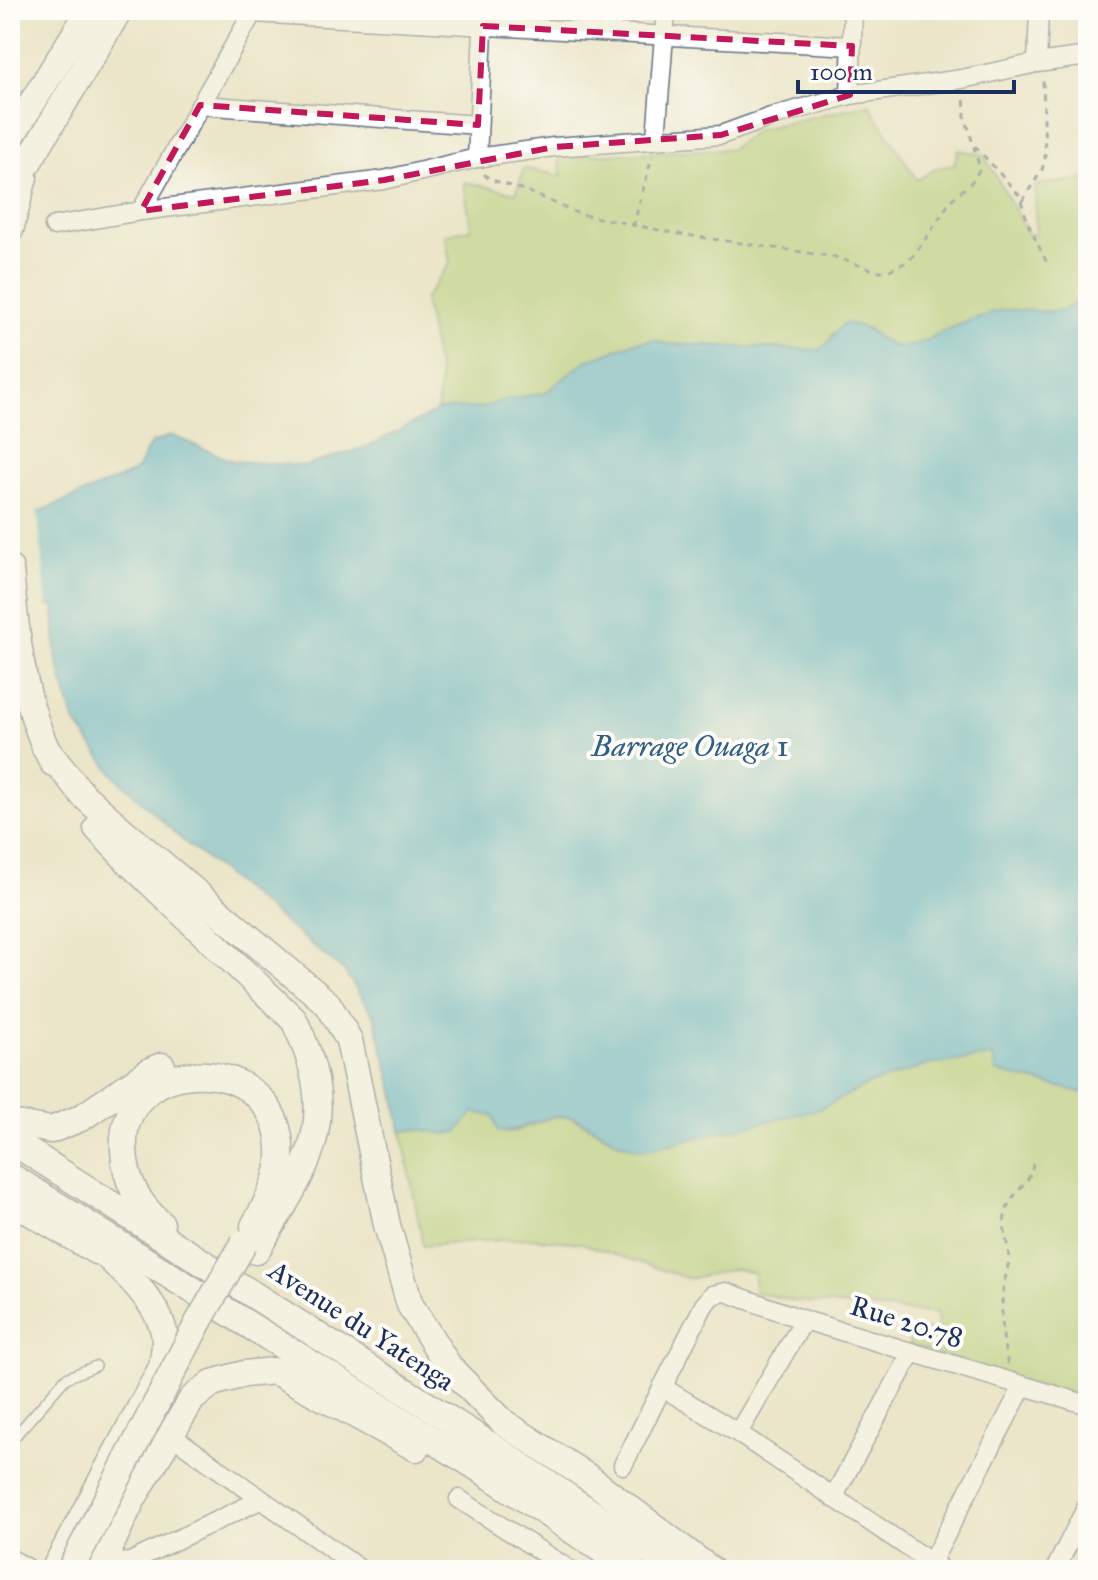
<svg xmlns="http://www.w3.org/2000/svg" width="1098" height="1580" viewBox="0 0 1098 1580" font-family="'IM FELL Great Primer',serif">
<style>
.green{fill:#aece75;stroke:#647e6a;stroke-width:2}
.water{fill:#53b4d2;stroke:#377298;stroke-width:2}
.pier{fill:#ebe6c9}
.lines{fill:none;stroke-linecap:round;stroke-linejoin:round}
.lane-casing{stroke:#646f83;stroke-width:12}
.street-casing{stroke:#646f83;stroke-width:21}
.secondary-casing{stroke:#646f83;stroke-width:27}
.primary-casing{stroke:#646f83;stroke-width:29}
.path{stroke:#646f83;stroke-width:3;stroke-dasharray:6 6;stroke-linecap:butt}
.lane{stroke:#fff;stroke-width:9}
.street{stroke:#fff;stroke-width:18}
.secondary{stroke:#fff;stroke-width:24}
.primary{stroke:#fff;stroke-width:26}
.primary-bridge-casing{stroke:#646f83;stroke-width:29;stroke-linecap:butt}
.primary-bridge{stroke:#fff;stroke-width:26}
.marked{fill:none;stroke:#c2185b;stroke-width:6;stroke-dasharray:16 10;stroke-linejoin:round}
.labels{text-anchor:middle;stroke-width:8;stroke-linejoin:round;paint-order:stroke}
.street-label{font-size:28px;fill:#1b2f5e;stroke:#fdfcf7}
.water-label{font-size:30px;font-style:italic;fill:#2f5e87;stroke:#fdfcf7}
</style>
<rect width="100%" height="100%" fill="#fdfcf7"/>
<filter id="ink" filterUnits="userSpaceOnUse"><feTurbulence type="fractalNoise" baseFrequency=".0125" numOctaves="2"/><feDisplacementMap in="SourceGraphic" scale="16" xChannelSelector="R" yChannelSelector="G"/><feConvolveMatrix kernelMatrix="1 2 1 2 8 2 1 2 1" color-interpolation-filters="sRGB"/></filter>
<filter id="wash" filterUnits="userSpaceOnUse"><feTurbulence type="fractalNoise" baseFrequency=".006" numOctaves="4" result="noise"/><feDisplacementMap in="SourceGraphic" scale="32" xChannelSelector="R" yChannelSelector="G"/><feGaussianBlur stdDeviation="1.8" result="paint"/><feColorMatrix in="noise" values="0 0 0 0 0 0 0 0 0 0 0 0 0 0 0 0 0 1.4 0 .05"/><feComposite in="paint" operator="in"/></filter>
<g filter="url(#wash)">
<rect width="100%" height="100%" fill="#ebe6c9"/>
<g class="green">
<path d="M869,104l48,76 20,-12 17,-3 4,-15 26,5 45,80 6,-1 1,-49 52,-6v104l-13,22 -13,6c-31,0 -80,9 -111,17 -18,5 -30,20 -51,19 -13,-1 -23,-11 -32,-19l-35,5 -5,12 -8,5 -154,-6 -10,-4 -21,2 -49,19 -41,32 -41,7 -23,8h-30l-14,3 3,-32 -16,-79 26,-37 -5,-29 26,-5 -7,-47 52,11 8,-25 38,8 -4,-20 173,-7 25,-19z"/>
<path d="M994,1055l2,17 92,22v308l-179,-57v-11l28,-5v-15l-142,-13 -41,-9v-19l-19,-4 -46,10 -108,-36 -53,-5 -105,8 -21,-114 15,-3 29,5 28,-22 19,4 5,16h15l39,-15h19l52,28 139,-23 58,-13 47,-24 61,-20z"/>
</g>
<path class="water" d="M1088,283v811l-92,-22 -3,-16 -65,9 -61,20 -47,24 -172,40c-31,1 -48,-24 -76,-32 -23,-7 -49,16 -74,14l-5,-15 -19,-4 -17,20 -11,2 -29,-5 -16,3 -6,-36 -21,-80 -30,-45 -164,-133 -67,-64 -39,-53 -18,-65 -2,-50 -27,-1 -17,-90 26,-2 94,-39 8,-6 12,-24 21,-9 62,26 72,5 64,-20 68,-35 14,-3h30l23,-8 41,-7 41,-32 49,-19 21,-2 10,4 153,6c11,-7 16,-18 25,-27 27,1 35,22 56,24 20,1 33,-12 51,-19 14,-6 31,-13 47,-17 22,-5 46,5 67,-2 15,-5 14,-16 23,-26z"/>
<path class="pier" d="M37,508l10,102h-37v-99z"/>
</g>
<g filter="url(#ink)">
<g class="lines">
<defs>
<path id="lane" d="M10,1442l56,-64 30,-12"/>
<g id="street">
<path d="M252,13l600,33"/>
<path d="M1037,63l2,-53"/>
<path d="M850,95l3,-85"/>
<path d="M200,105l278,20"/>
<path d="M656,138l10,-128"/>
<path d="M477,158l7,-148"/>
<path d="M141,211l113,-201"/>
<path d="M54,226l87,-15 243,-31 93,-22 77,-11 167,-12 50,-18 79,-22 112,-16 75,-16 51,-7"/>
<path d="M662,1387l76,46 204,137"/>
<path d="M738,1433l66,-113"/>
<path d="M171,1435l190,135"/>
<path d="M623,1465l81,-160 8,-10 14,-3 78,28 284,85"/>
<path d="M833,1498l79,-146"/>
<path d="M459,1499l111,71"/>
<path d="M105,1559l11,4 14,-1 130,-62"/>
<path d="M931,1563l92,-177"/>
<path d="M1055,1570l33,-66"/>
</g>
<path id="secondary" d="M10,1562l15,8"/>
<g id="primary">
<path d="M10,138l80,-128"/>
<path d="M10,193l109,-183"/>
<path d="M10,230l14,-53"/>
<path d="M10,569c6,66 12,135 43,194"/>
<path d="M45,748l38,47 40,36 205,173 21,36 38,185 23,80 39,62 55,56 88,57 119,90"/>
<path d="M97,828l33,35 164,157c49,102 15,143 -38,231"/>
<path d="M10,1123l41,7 30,-12 69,-47 12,-5"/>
<path d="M10,1140l492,313 175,117"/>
<path d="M10,1176l473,295 149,99"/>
<path d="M10,1200l86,51"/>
<path d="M161,1224c-24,-20 -36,-44 -37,-75 -6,-100 162,-101 156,9 -1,22 -15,49 -26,68"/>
<path d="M54,1570l108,-203c1,-8 3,-17 3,-25 0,-39 -54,-82 -81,-106"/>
<path d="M99,1570l33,-70 60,-101 20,-16 32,-9 31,-3 141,77"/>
</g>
</defs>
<use href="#lane" class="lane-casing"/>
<use href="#street" class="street-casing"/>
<use href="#secondary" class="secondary-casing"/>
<use href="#primary" class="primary-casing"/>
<g class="path">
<path d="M975,146l44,49 10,31 20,41"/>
<path d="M484,174l5,5 38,12 52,23 100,20 156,23 41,14h11l20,-9 9,-9 36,-54 18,-15 10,-15 -15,-53 -1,-22"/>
<path d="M1022,201l20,-31 3,-12 -2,-82"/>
<path d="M633,227l19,-70"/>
<path d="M1008,1364c-6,-20 -8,-59 -4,-80 1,-7 4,-16 5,-24 0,-17 -8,-31 -3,-48 7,-24 27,-27 27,-52"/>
</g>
<use href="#lane" class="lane"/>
<use href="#street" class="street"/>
<use href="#secondary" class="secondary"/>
<use href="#primary" class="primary"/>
<defs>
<path id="primary-bridge" d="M70,1570l129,-249 45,-78"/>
</defs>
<use href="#primary-bridge" class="primary-bridge-casing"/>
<use href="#primary-bridge" class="primary-bridge"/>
</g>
</g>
<path d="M0 0H1098V1580H0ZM483,26l369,20 -2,49 -129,40 -167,12 -170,33 -243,31 59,-106 278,20z" fill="#ebe6c9" fill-opacity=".55" fill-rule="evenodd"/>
<path class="marked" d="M483,26l369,20 -2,49 -129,40 -167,12 -170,33 -243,31 59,-106 278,20z"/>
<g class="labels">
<g class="street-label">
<text transform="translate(907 1321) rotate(17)" y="10">Rue 20.78</text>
<text transform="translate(362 1325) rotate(33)" y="10">Avenue du Yatenga</text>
</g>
<g class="water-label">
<text x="690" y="756">Barrage Ouaga 1</text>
</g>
</g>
<rect width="1098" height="1580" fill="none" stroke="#fdfcf7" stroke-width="40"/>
<path d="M798 80v12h216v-12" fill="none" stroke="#1b2f5e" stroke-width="4"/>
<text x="810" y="80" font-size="24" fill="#1b2f5e" stroke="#fdfcf7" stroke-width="6" paint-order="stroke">100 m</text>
</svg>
